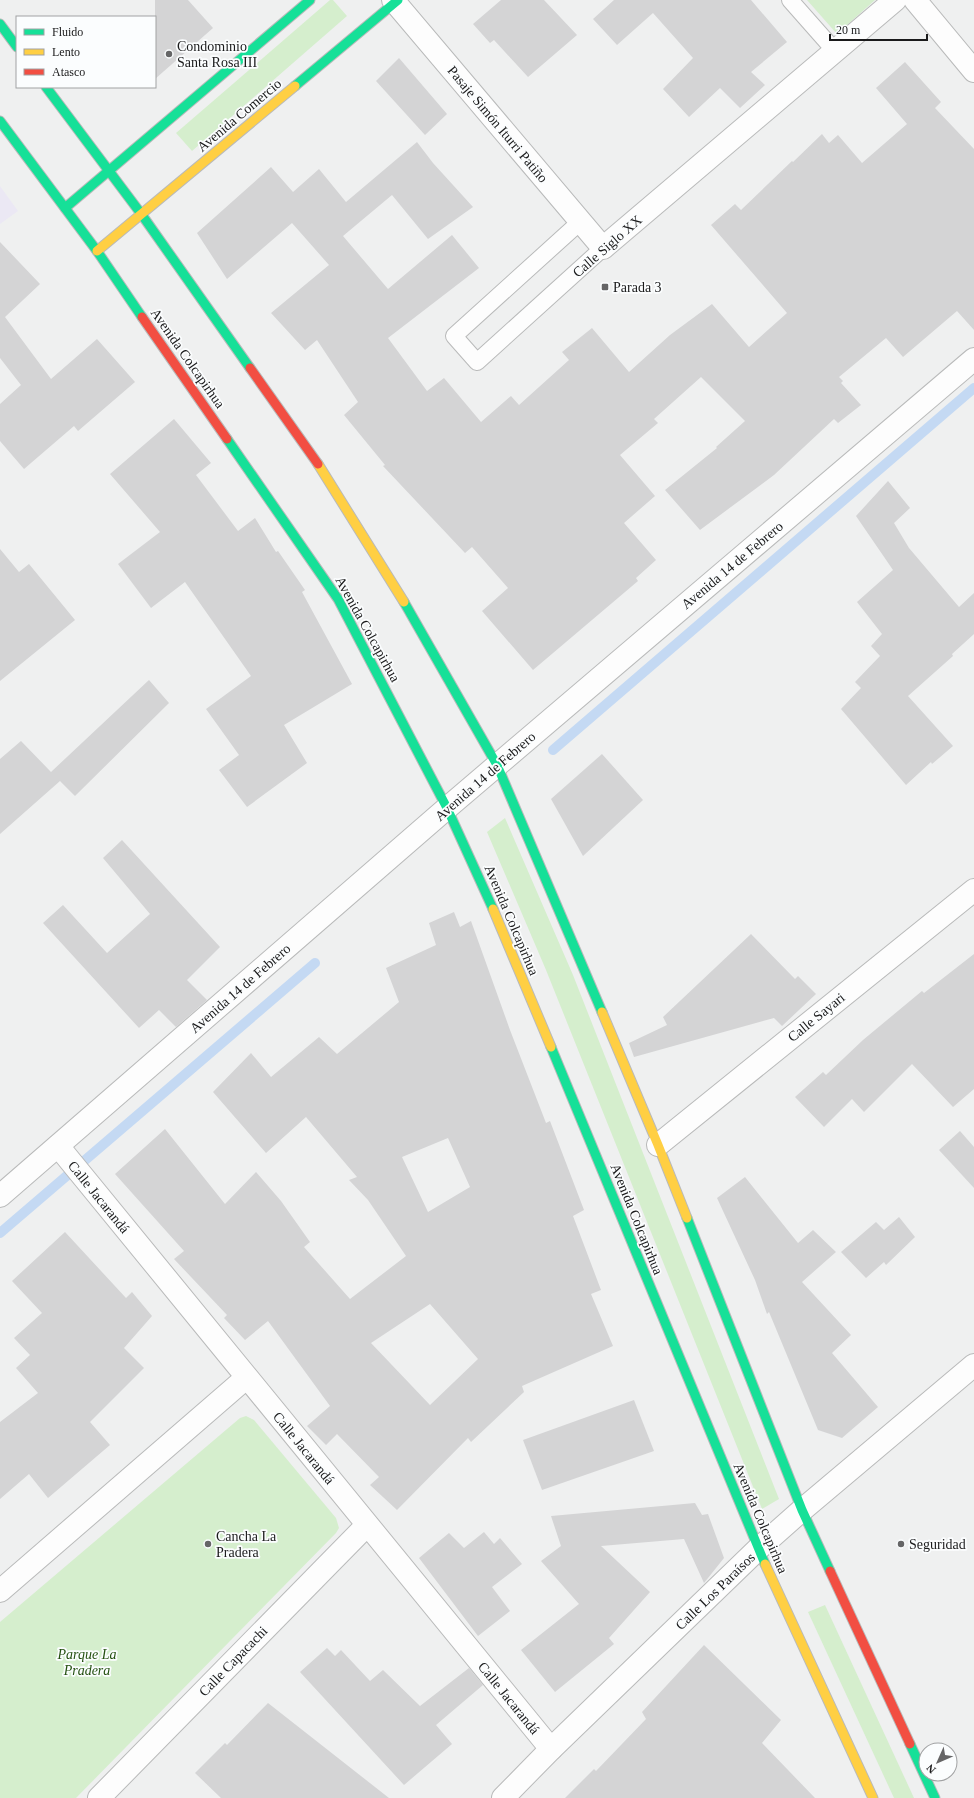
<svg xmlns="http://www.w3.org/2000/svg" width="974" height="1798" viewBox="0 0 974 1798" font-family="Georgia,serif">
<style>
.industrial{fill:#ebe8f4}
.green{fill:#d5eecd}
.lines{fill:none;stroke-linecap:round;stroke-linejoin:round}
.stream{stroke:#c4d9f3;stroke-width:10}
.building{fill:#d4d4d5;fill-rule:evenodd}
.lane-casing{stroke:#b9baba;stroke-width:18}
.street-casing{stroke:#b9baba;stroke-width:24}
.fast-casing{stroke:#b9baba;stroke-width:11}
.slow-casing{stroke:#b9baba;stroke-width:11}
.jam-casing{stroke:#b9baba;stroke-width:11}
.lane{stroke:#fdfdfd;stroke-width:16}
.street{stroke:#fdfdfd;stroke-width:22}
.fast{stroke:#16e098;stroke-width:9}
.slow{stroke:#ffcf43;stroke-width:9}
.jam{stroke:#f24e42;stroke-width:9}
.poi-dot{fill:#656566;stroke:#fbfdfe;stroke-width:1.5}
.labels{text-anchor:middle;stroke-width:3.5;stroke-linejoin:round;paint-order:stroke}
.poi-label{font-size:14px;fill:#1a1a1b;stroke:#fbfdfe;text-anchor:start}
.street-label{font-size:14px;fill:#1a1a1b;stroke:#fbfdfe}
.park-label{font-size:14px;font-style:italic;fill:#245010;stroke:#fbfdfe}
</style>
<rect width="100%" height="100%" fill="#eff0f0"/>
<path class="industrial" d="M0,186l18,25 -18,13z"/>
<g class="green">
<path d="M330,0h3l14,16 -155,135 -16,-18z"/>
<path d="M807,0h68l-38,34z"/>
<path d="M505,818l68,157 206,524 -17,10 -216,-539 -59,-138z"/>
<path d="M246,1416l8,4 82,98 3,10 -3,5 -260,265h-76v-176l240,-204z"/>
<path d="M825,1605l89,193h-20l-86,-186z"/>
</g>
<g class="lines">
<g class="stream">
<path d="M553,750l421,-362"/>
<path d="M0,1233l315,-270"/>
</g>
</g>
<g class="building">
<path d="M155,0h33l25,28 -58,51z"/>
<path d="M501,0h43l33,35 -49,42 -34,-37 -4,3 -17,-19z"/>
<path d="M614,0h137l36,42 -36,30 14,13 -25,23 -20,-20 -31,29 -26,-28 30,-31 -40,-45 -36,32 -24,-26z"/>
<path d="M399,58l48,56 -22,21 -49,-54z"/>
<path d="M905,62l36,40 -6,6 39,41v181l-17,-19 -54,46 -17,-19 -47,39 4,4 -2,2 20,22 -23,18 -4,-4 -60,56 -74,55 -35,-40 52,-42 -1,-1 29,-26 -44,-44 -47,42 4,4 -38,32 35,41 -31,27 32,37 -20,18 2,3 -105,89 -51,-59 26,-23 -36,-41 -7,6 -82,-87 2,-1 -41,-50 14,-13 -41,-62 -12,10 -34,-37 58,-48 -37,-42 -65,56 -30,-46 74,-66 22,25 26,-23 27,33 71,-60 16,21 40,44 -45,32 -36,-44 -49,41 45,53 64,-54 27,33 -91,70 39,53 17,-13 37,44 30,-26 8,9 50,-45 -7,-8 30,-24 37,44 41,-37 42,-31 37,43 38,-34 -76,-88 24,-21 6,6 51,-49 1,1 29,-28 7,9 9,-8 24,28 45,-39 -31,-36z"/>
<path d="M0,242l40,42 -35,33 46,62 46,-40 38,43 -57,49 -4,-5 -50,43 -24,-28v-37l21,-19 -21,-27z"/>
<path d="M174,419l37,44 -15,12 42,56 17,-13 21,34 2,-1 27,39 -3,2 50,92 -68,41 23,38 -60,44 -28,-37 20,-15 -33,-46 45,-33 -66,-94 -34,26 -33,-44 42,-32 -50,-58z"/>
<path d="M888,481l22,27 -16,15 15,25 50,59 15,-14v41l-22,20 1,2 -45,40 45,50 -21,18 -1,-2 -25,23 -65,-76 20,-21 -6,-6 25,-26 -9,-10 11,-12 -25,-32 36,-32 -37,-54z"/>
<path d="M0,549l19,23 10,-8 46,56 -75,61z"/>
<path d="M149,680l20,23 -94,93 -15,-15 -60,53v-75l21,-18 30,31z"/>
<path d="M602,754l41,46 -60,56 -32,-57z"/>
<path d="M122,840l98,107 -33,33 20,20 -31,27 -17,-17 -20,18 -96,-105 20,-18 44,48 43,-39 -47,-56z"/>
<path d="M454,912l6,15 11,-6 39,109 36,93 4,-2 34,89 -11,6 28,74 -10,4 22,52 -91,40 2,6 -53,50 -3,-4 -71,72 -27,-25 9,-8 -42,-43 -11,11 -19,-19 23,-20 -62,-85 -23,19 -21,-22 3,-3 -53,-56 10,-8 -69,-77 50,-45 60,75 31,-32 25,29 29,41 -6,5 46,52 56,-43 -38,-56 -19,-20 8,-3 -51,-60 -40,36 -53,-61 38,-39 20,24 48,-40 18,17 62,-52 -13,-34 50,-23 -7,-22zM448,1138l22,49 -42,25 -26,-55zM430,1304l48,55 -48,46 -59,-62z"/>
<path d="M751,934l44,45 3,-3 18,18 -34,32 -8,-8 -140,39 -5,-14 38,-18 -4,-8z"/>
<path d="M974,954v135l-21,18 -41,-43 -48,48 -12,-13 -28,28 -29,-30 28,-25 3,3 37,-35 59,-49 2,2z"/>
<path d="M960,1131l14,16v41l-35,-38z"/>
<path d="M745,1177l53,66 15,-13 23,22 -34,30 49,53 -19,18 46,54 -36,31 -24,-8 -49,-118 -2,2 -12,-34 -38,-82z"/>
<path d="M899,1217l16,20 -29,28 -2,-3 -18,16 -25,-26 35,-30 8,8z"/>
<path d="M65,1232l61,66 6,-6 20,24 -28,32 20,20 -54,54 20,23 -62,53 -19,-24 -29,25v-77l38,-29 -22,-25 14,-13 -16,-17 28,-25 -30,-32z"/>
<path d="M634,1400l20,51 -112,39 -19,-50z"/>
<path d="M695,1503l7,12 6,-1 16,44 -20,25 -20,-44 -83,7 49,46 -41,46 5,6 -59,48 -34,-42 58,-46 -38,-43 20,-15 -10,-30z"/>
<path d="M484,1532l10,12 6,-6 22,26 -30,23 18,24 -32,25 -59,-78 30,-25 15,15z"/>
<path d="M704,1645l77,75 -19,23 53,55h-250l29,-29 2,2 50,-52 -4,-7z"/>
<path d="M327,1648l8,8 6,-6 29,31 13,-11 37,36 49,-38 14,17 -47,40 16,19 -48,41 -104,-113z"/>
<path d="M268,1703l121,95h-168l-26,-25 30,-30 2,2z"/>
</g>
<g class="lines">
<defs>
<g id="lane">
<path d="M790,0l45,51"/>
<path d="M580,222l-126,114 23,26 126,-114"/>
</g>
<g id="street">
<path d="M393,0l210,248 292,-248"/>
<path d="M915,0l59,71"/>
<path d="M658,1145l316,-255"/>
<path d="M58,1146l493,603"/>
<path d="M0,1196l447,-388 527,-449"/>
<path d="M0,1591l246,-213"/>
<path d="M99,1798l268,-273"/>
<path d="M503,1798l48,-49 207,-200 44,-39 172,-145"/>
</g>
<g id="fast">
<path d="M0,24l17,23"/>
<path d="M295,86l103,-86"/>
<path d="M46,87l96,128 108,153"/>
<path d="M0,121l97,130 45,66"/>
<path d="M65,208l245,-208"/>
<path d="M227,439l111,160 109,209 46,101"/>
<path d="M404,602l93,163 105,247"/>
<path d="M551,1047l214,517"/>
<path d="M687,1218l115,292 28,61"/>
<path d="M910,1744l25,54"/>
</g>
<g id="slow">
<path d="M97,251l198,-165"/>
<path d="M318,464l86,138"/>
<path d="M493,909l58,138"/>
<path d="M602,1012l56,133 29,73"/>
<path d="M765,1564l108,234"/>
</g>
<g id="jam">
<path d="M142,317l85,122"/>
<path d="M250,368l68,96"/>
<path d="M830,1571l80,173"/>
</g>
</defs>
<use href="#lane" class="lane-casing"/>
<use href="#street" class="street-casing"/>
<use href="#fast" class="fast-casing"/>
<use href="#slow" class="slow-casing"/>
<use href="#jam" class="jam-casing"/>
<use href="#lane" class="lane"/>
<use href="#street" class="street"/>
<use href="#fast" class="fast"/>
<use href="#slow" class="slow"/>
<use href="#jam" class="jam"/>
</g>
<g class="poi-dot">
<circle cx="169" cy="54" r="4"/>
<rect x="601" y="283" width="8" height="8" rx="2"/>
<circle cx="208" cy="1544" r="4"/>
<circle cx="901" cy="1544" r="4"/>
</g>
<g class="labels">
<g class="poi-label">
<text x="177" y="51">Condominio<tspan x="177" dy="16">Santa Rosa III</tspan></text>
<text x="613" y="292">Parada 3</text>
<text x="216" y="1541">Cancha La<tspan x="216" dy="16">Pradera</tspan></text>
<text x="909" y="1549">Seguridad</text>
</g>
<g class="street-label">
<text transform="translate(239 115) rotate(-40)" y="5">Avenida Comercio</text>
<text transform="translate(498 124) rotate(50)" y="5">Pasaje Simón Iturri Patiño</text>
<text transform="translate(607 246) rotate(-41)" y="5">Calle Siglo XX</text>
<text transform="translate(188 358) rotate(55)" y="5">Avenida Colcapirhua</text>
<text transform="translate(732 565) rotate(-40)" y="5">Avenida 14 de Febrero</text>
<text transform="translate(368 629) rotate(61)" y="5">Avenida Colcapirhua</text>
<text transform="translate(485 776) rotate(-41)" y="5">Avenida 14 de Febrero</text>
<text transform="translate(512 920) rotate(67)" y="5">Avenida Colcapirhua</text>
<text transform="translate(240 988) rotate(-41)" y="5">Avenida 14 de Febrero</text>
<text transform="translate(816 1017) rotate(-39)" y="5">Calle Sayari</text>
<text transform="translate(99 1197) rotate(51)" y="5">Calle Jacarandá</text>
<text transform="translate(637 1219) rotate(68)" y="5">Avenida Colcapirhua</text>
<text transform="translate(304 1448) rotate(51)" y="5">Calle Jacarandá</text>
<text transform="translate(761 1518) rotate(67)" y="5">Avenida Colcapirhua</text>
<text transform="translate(715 1591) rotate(-44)" y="5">Calle Los Paraísos</text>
<text transform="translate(233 1661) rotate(-46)" y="5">Calle Capacachi</text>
<text transform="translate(509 1698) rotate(51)" y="5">Calle Jacarandá</text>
</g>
<g class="park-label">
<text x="87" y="1659">Parque La<tspan x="87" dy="16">Pradera</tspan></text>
</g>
</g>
<rect x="16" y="16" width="140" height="72" fill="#fbfdfe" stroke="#a1a2a3"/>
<rect x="24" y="29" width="20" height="6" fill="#16e098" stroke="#a1a2a3"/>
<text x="52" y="36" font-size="12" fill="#1a1a1b">Fluido</text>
<rect x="24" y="49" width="20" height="6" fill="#ffcf43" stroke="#a1a2a3"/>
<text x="52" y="56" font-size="12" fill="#1a1a1b">Lento</text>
<rect x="24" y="69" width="20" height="6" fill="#f24e42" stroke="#a1a2a3"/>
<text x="52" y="76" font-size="12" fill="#1a1a1b">Atasco</text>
<g transform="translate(938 1762) rotate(225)"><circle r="19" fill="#fbfdfe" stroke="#a1a2a3"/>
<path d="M0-3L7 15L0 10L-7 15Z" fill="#656566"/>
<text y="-6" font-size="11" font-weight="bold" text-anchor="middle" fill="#1a1a1b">N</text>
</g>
<path d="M830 34v6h97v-6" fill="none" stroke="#1a1a1b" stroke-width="2"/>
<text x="836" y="34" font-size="12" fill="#1a1a1b" stroke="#fbfdfe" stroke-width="3" paint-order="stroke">20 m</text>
</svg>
